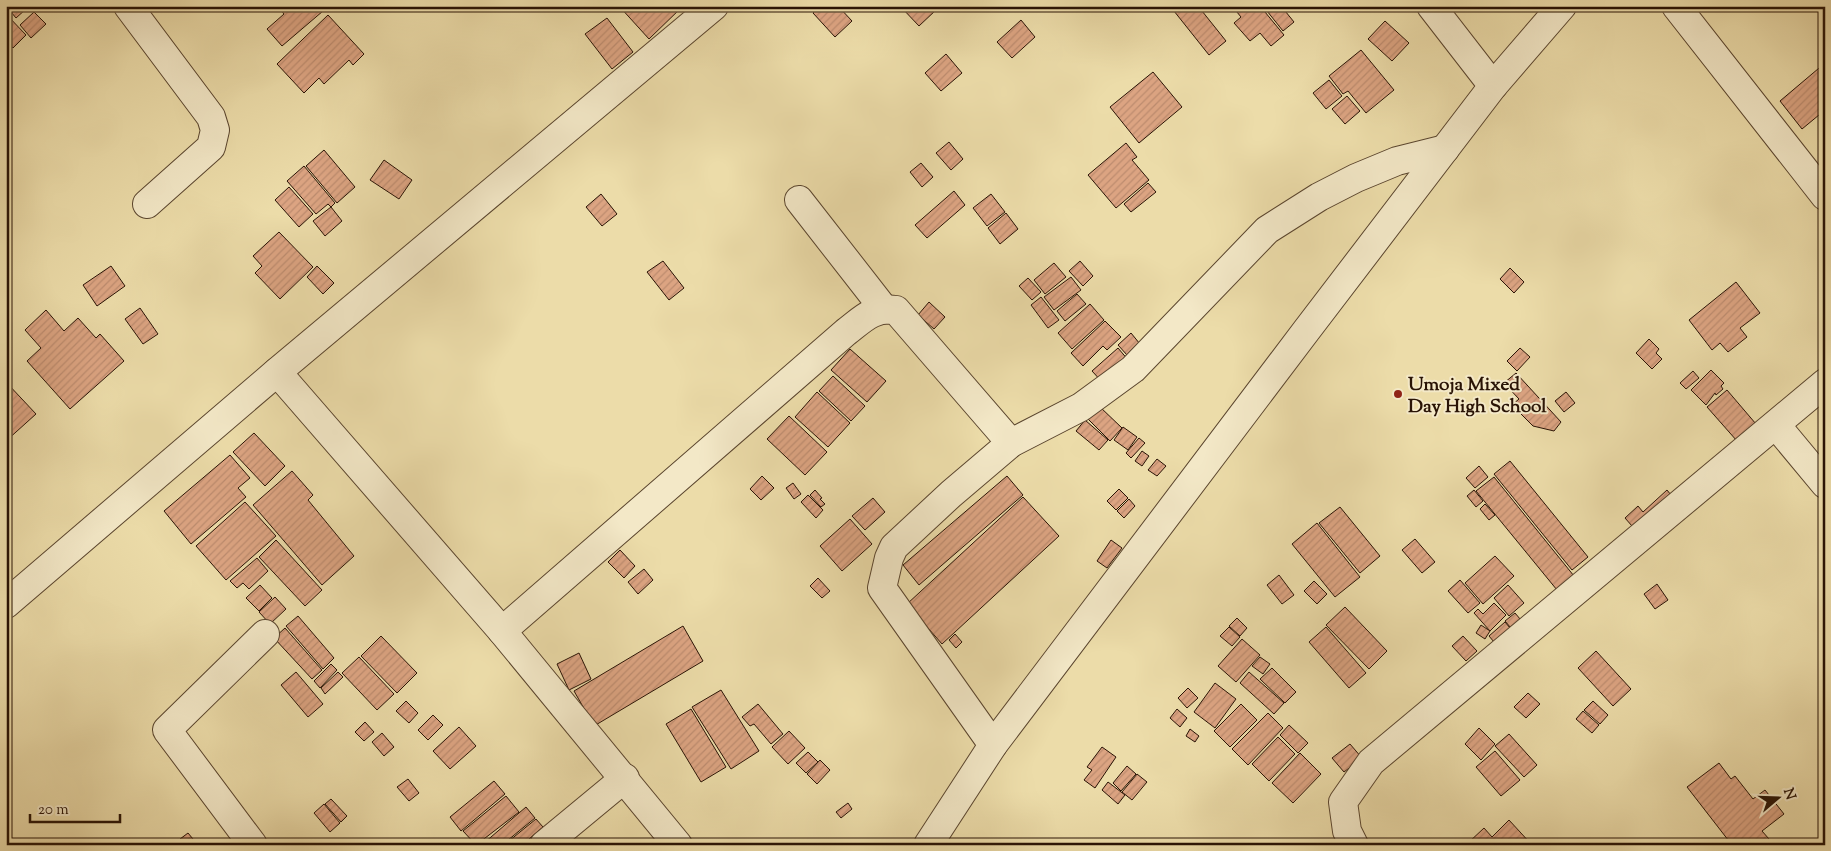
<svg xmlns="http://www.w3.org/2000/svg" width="1831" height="851" viewBox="0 0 1831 851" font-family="'Sorts Mill Goudy',serif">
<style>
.building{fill:url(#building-hatch);stroke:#291305}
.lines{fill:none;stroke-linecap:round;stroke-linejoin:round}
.street-casing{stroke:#5a452e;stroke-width:30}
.street{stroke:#f3e8c7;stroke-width:28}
.poi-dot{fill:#8f2418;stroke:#f3e8c7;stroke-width:2}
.labels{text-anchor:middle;stroke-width:4;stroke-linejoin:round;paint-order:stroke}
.poi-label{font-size:19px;font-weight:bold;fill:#291305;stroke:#f3e8c7;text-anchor:start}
</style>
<defs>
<pattern id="building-hatch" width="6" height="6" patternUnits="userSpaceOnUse" patternTransform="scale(1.25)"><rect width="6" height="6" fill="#dca482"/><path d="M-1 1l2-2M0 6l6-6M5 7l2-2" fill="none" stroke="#bd8c6f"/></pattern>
</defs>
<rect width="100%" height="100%" fill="#ecdca9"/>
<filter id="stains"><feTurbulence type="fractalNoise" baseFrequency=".004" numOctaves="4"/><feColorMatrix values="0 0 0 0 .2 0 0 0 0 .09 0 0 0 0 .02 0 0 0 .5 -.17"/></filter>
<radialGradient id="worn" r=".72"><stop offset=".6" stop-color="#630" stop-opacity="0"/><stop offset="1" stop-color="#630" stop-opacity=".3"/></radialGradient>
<g class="building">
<path d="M6,6h17l3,3 -10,9z"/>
<path d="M285,6h33l5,5 -41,35 -15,-17 17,-15 -3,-4z"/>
<path d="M619,6h64l-34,33z"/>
<path d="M820,6h18l14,15 -17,16 -22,-24z"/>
<path d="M900,6h32l4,4 -17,16z"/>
<path d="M1170,6h28l28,35 -17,14z"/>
<path d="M1232,6h28l24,29 -13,11 -11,-13 -10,8 -16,-18 7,-6z"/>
<path d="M1263,6h18l13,16 -11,9z"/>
<path d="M34,12l12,12 -15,14 -11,-13z"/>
<path d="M6,14l20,21 -13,13 -7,-7z"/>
<path d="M328,15l36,39 -11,11 -4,-5 -25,24 -5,-6 -15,15 -27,-29z"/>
<path d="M607,18l26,34 -21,17 -27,-35z"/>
<path d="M1021,20l14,17 -23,21 -15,-16z"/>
<path d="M1385,21l24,22 -17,18 -24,-22z"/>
<path d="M1361,50l33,40 -28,23 -18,-22 -5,3 -14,-18z"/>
<path d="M946,54l16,19 -21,18 -16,-18z"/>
<path d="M1825,63v47l-23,19 -22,-28z"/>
<path d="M1153,72l29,35 -43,36 -29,-36z"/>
<path d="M1329,80l13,16 -16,13 -13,-16z"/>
<path d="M1347,96l13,15 -15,13 -13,-15z"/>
<path d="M949,142l14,17 -12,11 -15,-17z"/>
<path d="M1126,143l11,14 -5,3 17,20 -33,28 -28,-33z"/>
<path d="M324,150l31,37 -18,16 -31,-37z"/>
<path d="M384,160l28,20 -13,19 -29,-19z"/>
<path d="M921,163l12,14 -11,10 -12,-15z"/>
<path d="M304,166l31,37 -4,4 -3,-3 -12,10 -29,-33z"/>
<path d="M1148,183l8,9 -25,20 -7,-8z"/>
<path d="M289,187l24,27 -14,13 -24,-27z"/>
<path d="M954,191l11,14 -38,33 -12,-13z"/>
<path d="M601,194l16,20 -15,12 -16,-19z"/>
<path d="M991,194l14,18 -18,14 -14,-18z"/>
<path d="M331,207l11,14 -17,15 -12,-15z"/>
<path d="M1006,213l12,16 -18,15 -12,-16z"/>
<path d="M279,232l34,35 -33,32 -25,-26 7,-7 -9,-10z"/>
<path d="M663,261l21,27 -15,12 -22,-28z"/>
<path d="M1080,261l13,15 -10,10 -14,-15z"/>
<path d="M1054,263l12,14 -21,17 -11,-14z"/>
<path d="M111,266l14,20 -28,20 -14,-21z"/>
<path d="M317,266l17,17 -11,11 -16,-17z"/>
<path d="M1510,268l14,14 -10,11 -14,-14z"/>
<path d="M1071,277l10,13 -27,20 -10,-13z"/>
<path d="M1028,278l13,14 -9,8 -13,-14z"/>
<path d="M1736,282l24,31 -20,15 7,9 -19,15 -8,-9 -8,7 -23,-30z"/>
<path d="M1077,294l9,10 -21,17 -8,-10z"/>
<path d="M1041,297l18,23 -11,8 -17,-23z"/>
<path d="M929,302l16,15 -11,12 -16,-14z"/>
<path d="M1090,304l14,16 -32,29 -14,-16z"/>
<path d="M140,308l18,26 -15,10 -18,-25z"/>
<path d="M46,310l18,21 14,-13 18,20 4,-4 24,27 -54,48 -43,-48 14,-13 -16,-18z"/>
<path d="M1105,321l16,16 -14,13 -4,-4 -20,20 -12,-13z"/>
<path d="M1131,333l9,11 -13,11 -9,-10z"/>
<path d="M1649,339l10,10 -3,4 6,6 -10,10 -16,-16z"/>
<path d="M1118,348l11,13 -26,22 -11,-12z"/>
<path d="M1520,348l10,9 -13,14 -10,-10z"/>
<path d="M850,349l36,32 -19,21 -36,-32z"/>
<path d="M1711,370l13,13 -3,3 2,3 -7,6 -1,-2 -9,12 -15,-15z"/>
<path d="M1693,371l6,7 -13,11 -6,-6z"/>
<path d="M1516,373l45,49 -7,9 -21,-5 -21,-21 7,-6 -15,-16z"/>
<path d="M833,376l32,30 -14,15 -32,-30z"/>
<path d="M6,382l30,32 -30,27z"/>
<path d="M1727,390l29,34 -19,17 -30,-34z"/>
<path d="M817,392l33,31 -22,24 -33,-30z"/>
<path d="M1566,392l9,11 -11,9 -9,-11z"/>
<path d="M1099,406l23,22 -12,13 -23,-23z"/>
<path d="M789,416l38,36 -22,23 -38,-36z"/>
<path d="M1085,420l23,20 -9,10 -23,-19z"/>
<path d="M1123,427l14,10 -9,13 -14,-10z"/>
<path d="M254,433l31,33 -20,20 -32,-34z"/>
<path d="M1139,438l6,5 -14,15 -5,-5z"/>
<path d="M1142,451l7,5 -7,10 -7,-5z"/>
<path d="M230,455l20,23 -12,10 8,9 -55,47 -27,-33z"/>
<path d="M1157,459l9,7 -9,10 -9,-6z"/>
<path d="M1510,461l78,96 -16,13 -78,-96z"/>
<path d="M1479,466l9,11 -13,11 -9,-10z"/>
<path d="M292,471l21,24 -5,5 46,56 -32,29 -69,-80z"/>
<path d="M762,476l12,12 -13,12 -11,-11z"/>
<path d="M1007,476l16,19 -104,90 -16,-20z"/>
<path d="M1494,477l80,99 -17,14 -81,-99z"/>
<path d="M793,483l8,11 -7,5 -8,-11z"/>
<path d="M1119,489l9,9 -12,12 -9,-9z"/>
<path d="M815,490l7,8 -2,1 5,5 -4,3 -11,-12z"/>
<path d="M1474,490l9,11 -7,6 -9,-11z"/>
<path d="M1667,490l8,10 -36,34 -14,-16 13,-12 5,6z"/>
<path d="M808,495l15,15 -7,8 -15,-16z"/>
<path d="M1023,497l36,39 -117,108 -35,-40z"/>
<path d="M873,498l12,14 -20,18 -13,-14z"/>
<path d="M1129,499l6,7 -11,12 -7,-7z"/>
<path d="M245,502l31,34 -50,44 -30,-34z"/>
<path d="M1485,504l10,11 -6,5 -9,-11z"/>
<path d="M1340,507l40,49 -20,17 -41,-50z"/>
<path d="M850,519l22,25 -30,27 -22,-25z"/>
<path d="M1317,523l43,54 -25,20 -43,-53z"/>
<path d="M1415,539l20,23 -13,11 -20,-23z"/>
<path d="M276,540l46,50 -17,16 -46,-49z"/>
<path d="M1111,540l11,8 -15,20 -10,-7z"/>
<path d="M620,550l15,16 -11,12 -16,-16z"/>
<path d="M1495,556l19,20 -31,28 -18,-21z"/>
<path d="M257,558l11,13 -19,18 -6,-6 -6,5 -7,-7z"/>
<path d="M644,569l9,11 -15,14 -10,-12z"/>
<path d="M1279,575l15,20 -12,9 -15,-19z"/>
<path d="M818,578l12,13 -8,7 -12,-12z"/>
<path d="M1460,580l20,23 -12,10 -20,-22z"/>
<path d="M1314,581l13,13 -10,10 -13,-13z"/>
<path d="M1657,584l11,16 -13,9 -11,-15z"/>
<path d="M260,585l12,13 -13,13 -13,-13z"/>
<path d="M1508,585l16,18 -15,13 -15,-18z"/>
<path d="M275,597l11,12 -16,15 -11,-12z"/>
<path d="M1494,603l12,12 -16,16 -16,-18 4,-4 5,5z"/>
<path d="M1345,607l42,44 -18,18 -43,-44z"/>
<path d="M1515,613l11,13 -10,8 -11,-13z"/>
<path d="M298,616l36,42 -11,11 -37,-43z"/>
<path d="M1237,618l10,10 -7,8 -11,-10z"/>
<path d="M1505,622l10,12 -16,14 -10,-12z"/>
<path d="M1481,625l9,6 -5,8 -9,-6z"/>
<path d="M683,626l20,35 -109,65 -20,-35z"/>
<path d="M1229,627l11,10 -8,9 -12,-10z"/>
<path d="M1326,627l40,46 -17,15 -40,-46z"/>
<path d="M285,628l37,42 -10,9 -38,-41z"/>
<path d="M955,634l7,8 -6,6 -7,-8z"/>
<path d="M381,636l36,37 -20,20 -36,-37z"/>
<path d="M1463,636l14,15 -11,10 -14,-15z"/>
<path d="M1242,639l18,16 -24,27 -18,-16z"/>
<path d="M1596,651l35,38 -18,17 -35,-38z"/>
<path d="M579,653l12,26 -22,11 -12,-26z"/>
<path d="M359,657l35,37 -17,16 -35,-37z"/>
<path d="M1260,657l10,7 -7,10 -11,-8z"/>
<path d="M331,664l6,6 -17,18 -6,-7z"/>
<path d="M1272,668l24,24 -11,11 -25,-24z"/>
<path d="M296,672l27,32 -15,13 -27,-32z"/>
<path d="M338,672l5,5 -18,17 -4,-6z"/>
<path d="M1249,672l35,31 -10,11 -34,-31z"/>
<path d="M1215,683l21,16 -21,29 -21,-16z"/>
<path d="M1188,688l10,10 -11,10 -9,-10z"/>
<path d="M721,690l38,61 -28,18 -39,-62z"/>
<path d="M1528,693l12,11 -14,14 -12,-11z"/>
<path d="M406,701l12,12 -9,10 -13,-12z"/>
<path d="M1593,701l15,14 -8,9 -16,-14z"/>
<path d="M758,704l25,30 -12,10 -17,-20 -4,2 -8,-9z"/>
<path d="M1241,704l16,16 -27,27 -16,-16z"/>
<path d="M691,709l35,58 -25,15 -35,-58z"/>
<path d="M1177,709l10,9 -7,9 -10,-9z"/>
<path d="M1583,711l16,14 -7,8 -16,-14z"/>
<path d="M1268,713l15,15 -35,37 -16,-16z"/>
<path d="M433,715l10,10 -15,15 -10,-10z"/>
<path d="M365,722l9,10 -10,9 -9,-9z"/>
<path d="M1289,725l19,18 -10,10 -18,-18z"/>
<path d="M459,727l17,19 -26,23 -17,-18z"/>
<path d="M1479,728l16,16 -14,16 -16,-16z"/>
<path d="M1190,729l9,7 -4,6 -9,-6z"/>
<path d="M789,731l16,17 -17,16 -16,-17z"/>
<path d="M382,733l12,14 -10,9 -12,-14z"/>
<path d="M1509,734l28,31 -13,12 -29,-31z"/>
<path d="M1278,737l17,17 -26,27 -17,-17z"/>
<path d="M1350,744l12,14 -18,14 -12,-14z"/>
<path d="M1102,747l14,10 -21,31 -11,-8 8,-10 -5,-3z"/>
<path d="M1495,751l25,29 -19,16 -25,-29z"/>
<path d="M808,752l10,10 -12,11 -10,-10z"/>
<path d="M1300,753l21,21 -28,29 -21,-20z"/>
<path d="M820,760l10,10 -13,14 -10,-10z"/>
<path d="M1719,763l12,16 4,-3 18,23 12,-9 19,24 -22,17 7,8 -7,6h-30l-45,-58z"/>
<path d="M1127,766l9,8 -15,17 -8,-8z"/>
<path d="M1137,774l10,8 -15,18 -10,-8z"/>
<path d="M408,779l11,14 -10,8 -12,-14z"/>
<path d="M494,781l11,13 -44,37 -11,-14z"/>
<path d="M1108,782l17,13 -7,9 -16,-14z"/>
<path d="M506,796l13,16 -43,33 -13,-14z"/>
<path d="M331,799l16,17 -6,6 -16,-18z"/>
<path d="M848,803l4,6 -11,9 -5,-6z"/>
<path d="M324,804l16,19 -10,9 -16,-19z"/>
<path d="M526,807l9,11 -33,27h-17l-1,-2z"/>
<path d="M536,819l7,8 -21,18h-18z"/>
<path d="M1509,820l23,25h-62l-2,-2 16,-15 8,9z"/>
<path d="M188,833l10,12h-13l-5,-6z"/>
</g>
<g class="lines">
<defs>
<g id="street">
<path d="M128,6l83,111 4,13 -4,17 -64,57"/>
<path d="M1431,6l62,80"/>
<path d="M1676,6l149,190"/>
<path d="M799,200l85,109"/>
<path d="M277,372l225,259 176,214"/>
<path d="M1776,425l49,59"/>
<path d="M6,604l271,-232 437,-366"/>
<path d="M502,631l344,-299c17,-13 27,-25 50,-22l115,133"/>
<path d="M993,745l-111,-157 7,-30 5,-11 57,-53 60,-51 70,-36 52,-38 134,-139 52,-33 37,-19 41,-17 48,-12"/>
<path d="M253,845l-86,-115 98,-96"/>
<path d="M544,845l81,-67"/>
<path d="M928,845l65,-100 313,-414 187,-245 69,-80"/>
<path d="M1354,845l-7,-14 -4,-29 28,-40 454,-379"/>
</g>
</defs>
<use href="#street" class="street-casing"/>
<use href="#street" class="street"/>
</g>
<circle class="poi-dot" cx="1398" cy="394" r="5"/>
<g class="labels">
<g class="poi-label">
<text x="1408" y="390">Umoja Mixed<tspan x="1408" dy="22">Day High School</tspan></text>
</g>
</g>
<rect width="1831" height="851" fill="none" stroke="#ecdca9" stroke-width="25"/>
<rect x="8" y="8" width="1816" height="836" fill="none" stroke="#291305" stroke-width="2.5"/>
<rect x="12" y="12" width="1806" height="826" fill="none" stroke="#291305"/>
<g transform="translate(1778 798) rotate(71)" stroke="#f3e8c7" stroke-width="4" paint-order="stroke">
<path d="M0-4L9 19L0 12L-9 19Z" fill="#291305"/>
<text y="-8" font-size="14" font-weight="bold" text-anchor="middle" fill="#291305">N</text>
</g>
<path d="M30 814v8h90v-8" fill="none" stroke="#291305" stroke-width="2.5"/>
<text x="38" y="814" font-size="15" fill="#291305" stroke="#f3e8c7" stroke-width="4" paint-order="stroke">20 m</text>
<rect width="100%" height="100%" filter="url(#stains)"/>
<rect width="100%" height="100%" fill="url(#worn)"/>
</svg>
